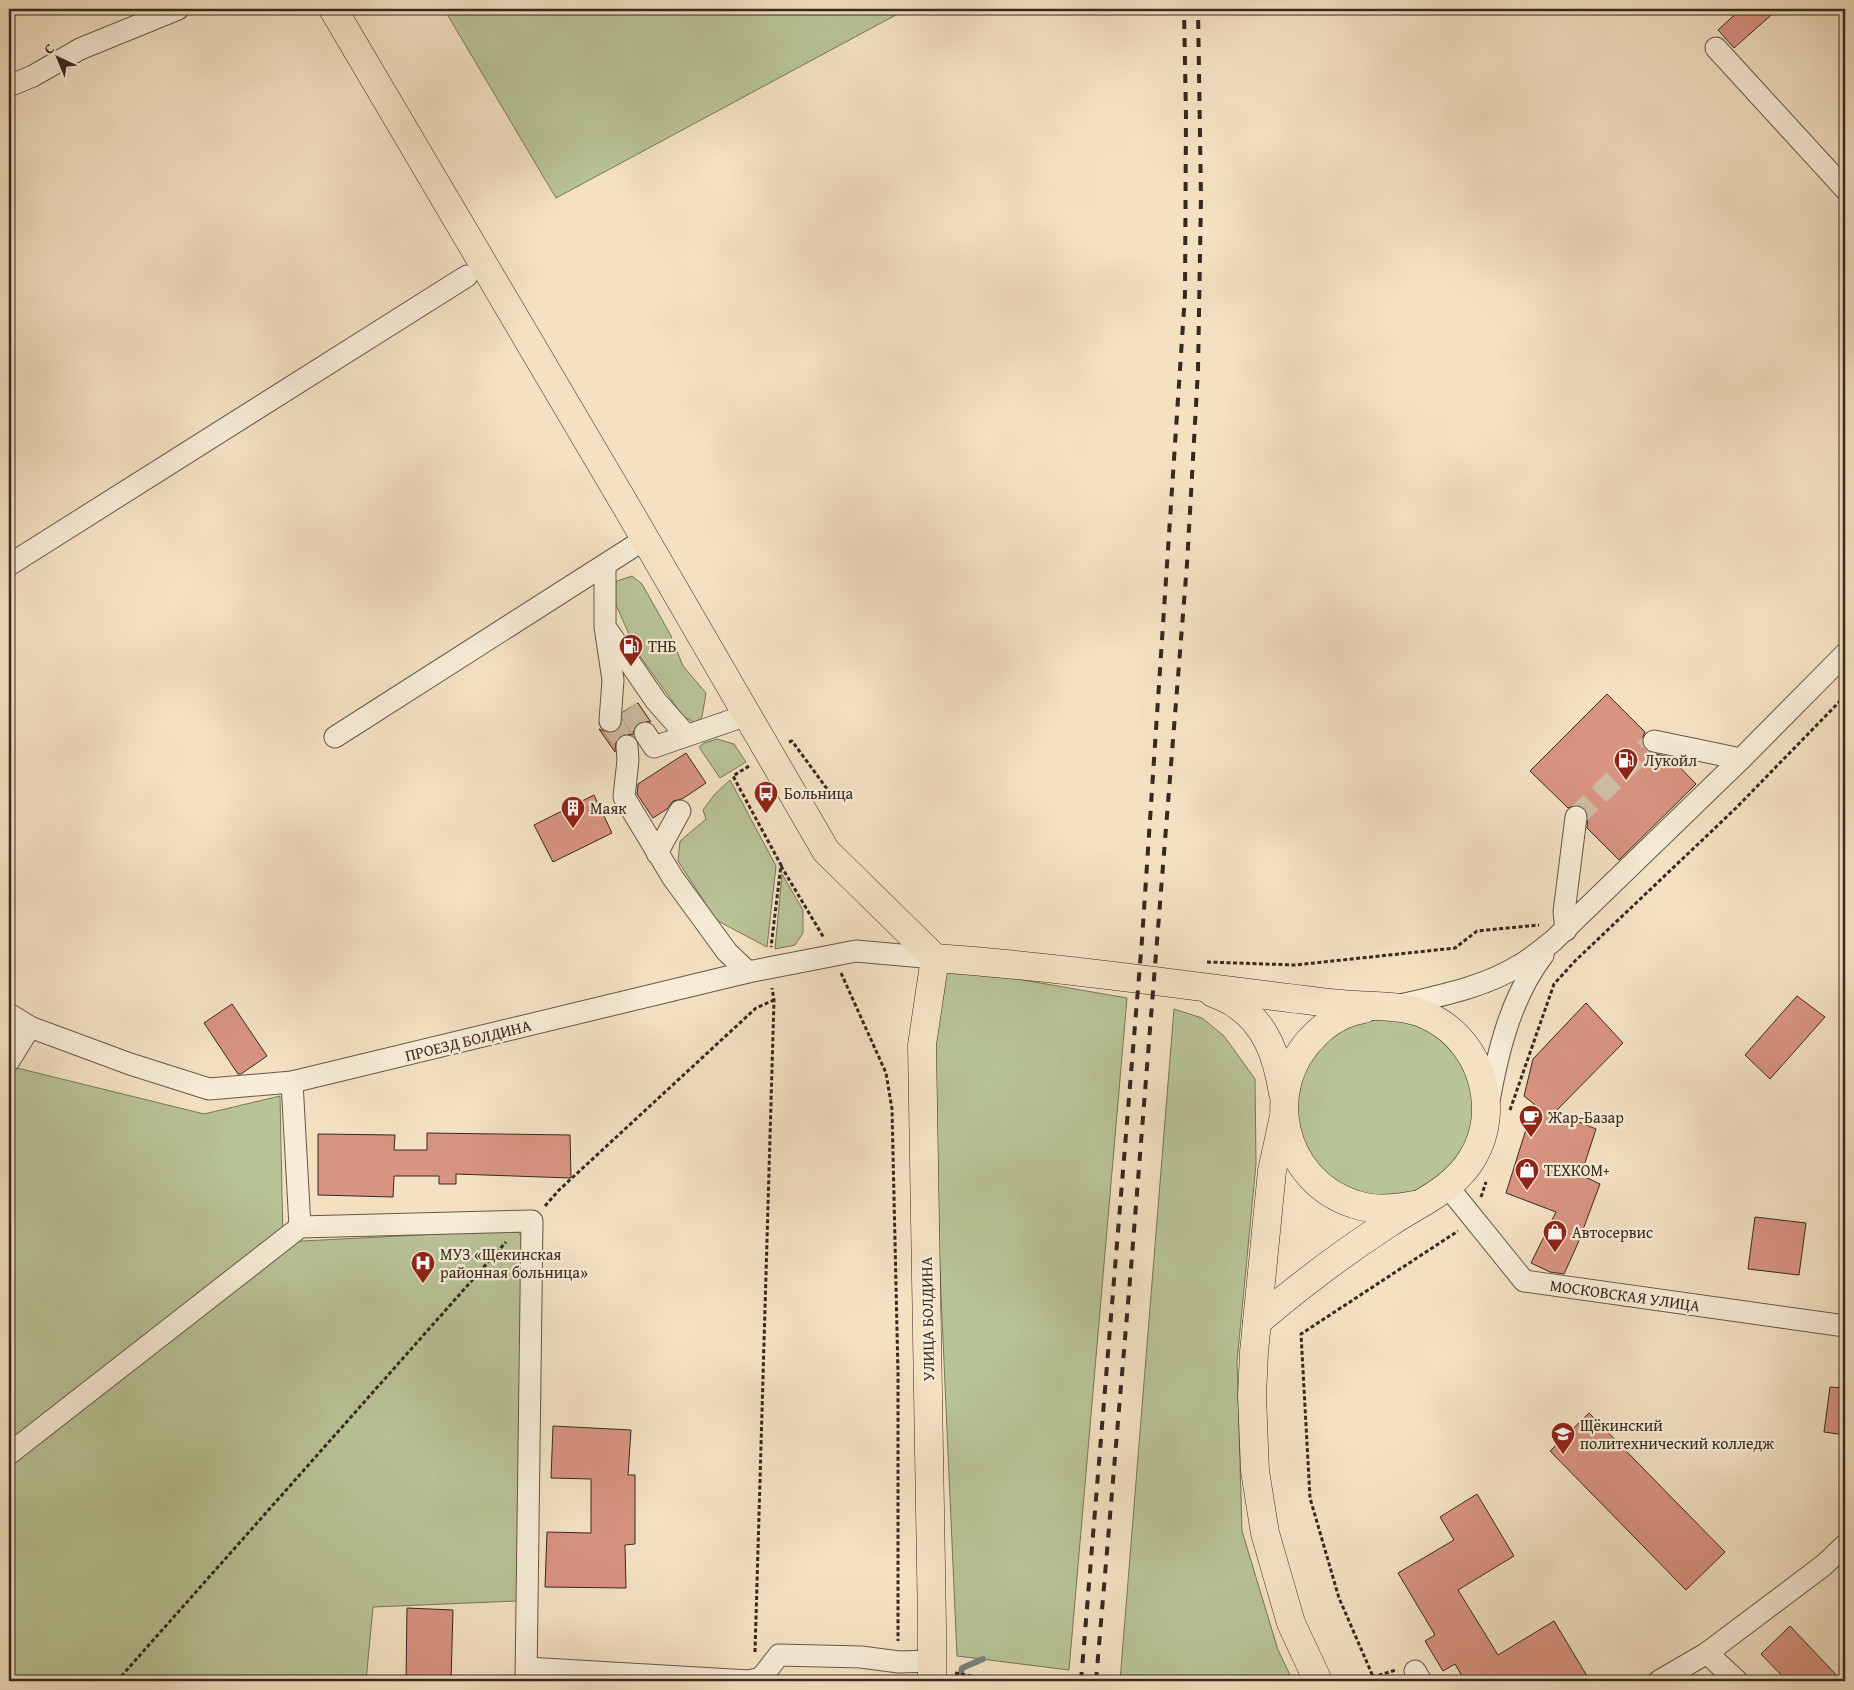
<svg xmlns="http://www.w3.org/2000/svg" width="1854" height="1690" viewBox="0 0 1854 1690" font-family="'Gentium Book Plus',serif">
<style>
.green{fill:#b8c396;stroke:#77765a}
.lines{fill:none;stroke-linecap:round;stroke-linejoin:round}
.stream{stroke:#76817e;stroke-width:6}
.building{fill:#d89381;stroke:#36291f}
.minor-tunnel{stroke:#cdbca1;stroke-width:21;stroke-dasharray:21 11;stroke-linecap:butt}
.minor-casing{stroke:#655748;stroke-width:23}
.major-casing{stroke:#36291f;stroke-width:29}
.path{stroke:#36291f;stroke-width:3;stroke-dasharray:4 2.5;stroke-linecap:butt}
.minor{stroke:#f7ecd7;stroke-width:21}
.major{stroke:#f3e1c2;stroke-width:28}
.rail{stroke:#36291f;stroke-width:4;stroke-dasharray:9 9;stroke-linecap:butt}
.labels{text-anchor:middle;stroke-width:4.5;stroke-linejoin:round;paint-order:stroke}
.poi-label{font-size:16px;fill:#36291f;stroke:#f7ecd7;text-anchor:start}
.street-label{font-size:16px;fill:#36291f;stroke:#f7ecd7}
</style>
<rect width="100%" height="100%" fill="#f3e1c2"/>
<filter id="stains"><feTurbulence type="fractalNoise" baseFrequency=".004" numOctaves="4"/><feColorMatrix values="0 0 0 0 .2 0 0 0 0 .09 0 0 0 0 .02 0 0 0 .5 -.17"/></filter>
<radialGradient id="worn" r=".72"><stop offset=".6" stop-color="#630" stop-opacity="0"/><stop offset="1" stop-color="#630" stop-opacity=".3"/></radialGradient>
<g class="green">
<path d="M444,9h463l-351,189z"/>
<path d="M632,576l10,8 28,50 13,32 23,27 -4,24 -7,6 -12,-7 -46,-64 -21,-47 -2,-20 3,-4z"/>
<path d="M717,739l17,5 12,18 -26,16 -21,-31 5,-4z"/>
<path d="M730,780l46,86 -9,81 -51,-27 -38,-59 2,-20 26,-22 -3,-9 12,-16z"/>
<path d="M782,874l21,36v23l-8,12 -20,4z"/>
<path d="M942,966l185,32 -58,672 -112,-14 -27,-611z"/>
<path d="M1174,1009l28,9 22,18 31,43 1,85 -19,198 5,169 36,119 15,31h-173z"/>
<circle cx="1385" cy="1108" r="89"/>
<path d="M17,1068l187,46 76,-18 3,146 234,-12 7,12 -7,359 -144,6 -7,74h-357v-604z"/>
</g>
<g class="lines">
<path class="stream" d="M961,1673l1,-5 21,-9"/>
</g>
<g class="building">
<path d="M1741,9h37l-44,39 -16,-18z"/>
<path d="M1607,694l38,38 -3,7v5l3,6 6,3 19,4 26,27 -77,76 -32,-32 1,-15 -4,-6 -7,-2 -9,3 -38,-37z"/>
<path d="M638,703l13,19 -7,-1 -6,2 -4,5 -1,7 -7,-1 -6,2 -4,5 -1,11 -16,-23 10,4 7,-1 5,-4 2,-16z"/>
<path d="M686,753l20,30 -24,16 -9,2 -6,8 -14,9 -16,-24 1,-10z"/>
<path d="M594,795l18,38 -59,29 -19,-37z"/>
<path d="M1797,996l28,21 -55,62 -25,-24z"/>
<path d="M1586,1003l37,40 -68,69 41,17 -15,46 19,9 -22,59 -14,31 -14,-2 -19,-9 25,-51 -50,-19 28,-89 -10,-8 9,-37z"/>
<path d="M232,1004l35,52 -26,18h-3l-34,-51z"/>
<path d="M427,1133l143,2 1,43 -115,-4v10h-17v-8h-45l-1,21 -75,-2v-61l77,1 -1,15h33z"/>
<path d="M1755,1217l51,6 -7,52 -51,-6z"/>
<path d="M1830,1387l15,1v47l-21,-3z"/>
<path d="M1589,1413l136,139 -39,38 -136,-139z"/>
<path d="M553,1426l78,4 -3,45h7v69l-10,1 1,43 -81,-1 2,-55 44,1v-54l-40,-1z"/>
<path d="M1477,1494l37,62 -56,34 40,65 56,-34 36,60h-125l-10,-17 -12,7 -18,-30 10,-6 -37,-62 56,-33 -14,-23z"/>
<path d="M407,1608l46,2 -2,71h-45z"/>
<path d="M1790,1626l52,55h-55l-26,-27z"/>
</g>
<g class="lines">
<g class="minor-tunnel">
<path d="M628,709l17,24"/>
<path d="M610,721l17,25"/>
<path d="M1576,817l78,-76"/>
</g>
<defs>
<g id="minor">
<path d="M1716,48l129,141"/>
<path d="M9,86l24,-10 47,-27 98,-40"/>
<path d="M9,565l458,-289"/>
<path d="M605,565v62l8,53 -3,41"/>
<path d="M608,631l48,70 30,34"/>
<path d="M645,733l9,14 93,-32"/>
<path d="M335,737l310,-198"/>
<path d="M1654,741l87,18"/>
<path d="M627,746l1,14 -4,37 49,81 54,74 21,20"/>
<path d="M657,853l23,-42"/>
<path d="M1566,930l-2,-18 12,-95"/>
<path d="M1396,1006c42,-10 87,-18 124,-41 12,-7 23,-16 34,-25l187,-181 104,-105"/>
<path d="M9,1014l21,13 100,37 79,25 83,-7 456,-110 108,-21 79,7"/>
<path d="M9,1061l21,-34"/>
<path d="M292,1082l8,145"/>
<path d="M1489,1101c9,-50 22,-104 54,-146"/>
<path d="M1448,1187l76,94 321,45"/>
<path d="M9,1454l291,-227 232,-6 -6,460"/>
<path d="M1707,1653l117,-88 21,-20"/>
<path d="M527,1668l222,13 12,-3 18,-23 82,2 38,5 33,-1"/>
<path d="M1415,1671l6,10"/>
<path d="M1659,1681l48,-28 30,28"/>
</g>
<g id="major">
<path d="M333,9l293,497 200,345 109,107c127,9 253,28 379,43 20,3 41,4 61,5 21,1 40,2 59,13 48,26 67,91 39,138 -19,33 -54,46 -84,66 -46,30 -90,63 -132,99"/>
<path d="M1213,993c7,3 15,6 21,10 33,21 43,54 49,90"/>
<path d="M1364,1009c-19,3 -36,13 -49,26 -55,53 -33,146 39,169 19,7 40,5 60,1"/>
<path d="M1284,1116l-12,55 -18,181 -2,44 3,75 10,62 26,90 27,58"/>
<path d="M932,1681v-56l-10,-580 13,-87"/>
</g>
</defs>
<use href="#minor" class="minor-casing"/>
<use href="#major" class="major-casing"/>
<g class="path">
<path d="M789,742l3,-1 35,48"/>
<path d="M749,766l-16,10 48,89 -10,82"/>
<path d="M781,866l43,72"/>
<path d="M1207,962l88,3 160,-17 22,-17 62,-6"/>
<path d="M841,973l45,100 6,36 6,265v267"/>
<path d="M1510,1110l44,-126 21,-23 161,-153 109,-112"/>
<path d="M1481,1197l5,-15"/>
<path d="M545,1206l14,-16 197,-182 18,-8"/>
<path d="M755,1652l19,-652 -2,-12"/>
<path d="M955,1673l41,8h18"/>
<path d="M117,1681l389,-439"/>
<path d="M1367,1681l6,-4 23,-7"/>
<path d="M1375,1681l-36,-83 -29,-100 -9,-164 157,-103"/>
</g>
<use href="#minor" class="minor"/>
<use href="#major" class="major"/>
<g class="rail">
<path d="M1081,1681l61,-741 43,-646 1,-177 -2,-108"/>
<path d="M1096,1681l35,-413 56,-704 11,-194 3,-173 -3,-188"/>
</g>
</g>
<defs>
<symbol id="fuel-pin" viewBox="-11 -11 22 30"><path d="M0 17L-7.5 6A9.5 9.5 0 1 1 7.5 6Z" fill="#8f2418" stroke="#f7ecd7"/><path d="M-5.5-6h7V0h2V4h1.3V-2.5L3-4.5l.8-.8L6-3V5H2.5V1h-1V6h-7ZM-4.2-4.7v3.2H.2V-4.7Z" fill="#fff"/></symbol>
<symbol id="bus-pin" viewBox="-11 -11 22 30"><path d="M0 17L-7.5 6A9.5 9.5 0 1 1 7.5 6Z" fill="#8f2418" stroke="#f7ecd7"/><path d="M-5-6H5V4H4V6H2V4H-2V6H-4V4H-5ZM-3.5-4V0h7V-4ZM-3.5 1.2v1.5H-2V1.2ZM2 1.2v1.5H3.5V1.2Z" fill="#fff"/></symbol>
<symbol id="building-pin" viewBox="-11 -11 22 30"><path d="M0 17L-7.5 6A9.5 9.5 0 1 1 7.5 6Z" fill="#8f2418" stroke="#f7ecd7"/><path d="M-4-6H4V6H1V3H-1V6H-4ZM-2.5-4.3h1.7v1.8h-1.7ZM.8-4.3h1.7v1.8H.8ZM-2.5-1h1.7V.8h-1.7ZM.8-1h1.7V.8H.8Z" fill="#fff"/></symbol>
<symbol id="cafe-pin" viewBox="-11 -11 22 30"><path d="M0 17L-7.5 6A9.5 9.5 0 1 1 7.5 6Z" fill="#8f2418" stroke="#f7ecd7"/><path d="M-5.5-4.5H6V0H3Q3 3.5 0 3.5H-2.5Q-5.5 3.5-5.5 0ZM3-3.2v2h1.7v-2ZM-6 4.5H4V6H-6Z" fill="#fff"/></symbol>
<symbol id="shop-pin" viewBox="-11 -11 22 30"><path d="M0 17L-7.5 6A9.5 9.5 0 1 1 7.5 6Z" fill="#8f2418" stroke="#f7ecd7"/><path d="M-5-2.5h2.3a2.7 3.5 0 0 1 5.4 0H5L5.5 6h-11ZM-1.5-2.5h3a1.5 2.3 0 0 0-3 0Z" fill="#fff"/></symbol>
<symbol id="hospital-pin" viewBox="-11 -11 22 30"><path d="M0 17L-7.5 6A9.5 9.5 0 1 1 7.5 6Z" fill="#8f2418" stroke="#f7ecd7"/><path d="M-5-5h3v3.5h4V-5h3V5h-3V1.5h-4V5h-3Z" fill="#fff"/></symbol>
<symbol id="university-pin" viewBox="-11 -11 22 30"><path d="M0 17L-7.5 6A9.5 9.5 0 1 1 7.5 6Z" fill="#8f2418" stroke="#f7ecd7"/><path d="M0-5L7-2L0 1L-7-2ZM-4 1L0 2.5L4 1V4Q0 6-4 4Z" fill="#fff"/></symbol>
</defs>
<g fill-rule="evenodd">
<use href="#fuel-pin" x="617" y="632" width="28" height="38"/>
<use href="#fuel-pin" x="1612" y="746" width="28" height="38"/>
<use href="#bus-pin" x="752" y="779" width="28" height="38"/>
<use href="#building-pin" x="559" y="794" width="28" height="38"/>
<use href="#cafe-pin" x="1517" y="1103" width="28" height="38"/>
<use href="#shop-pin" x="1513" y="1156" width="28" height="38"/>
<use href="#shop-pin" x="1541" y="1218" width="28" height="38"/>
<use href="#hospital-pin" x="409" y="1249" width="28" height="38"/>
<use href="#university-pin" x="1549" y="1420" width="28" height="38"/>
</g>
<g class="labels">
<g class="poi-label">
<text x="648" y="652">ТНБ</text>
<text x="1644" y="766">Лукойл</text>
<text x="784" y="799">Больница</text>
<text x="590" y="814">Маяк</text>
<text x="1548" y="1123">Жар-Базар</text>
<text x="1544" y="1176">ТЕХКОМ+</text>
<text x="1572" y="1238">Автосервис</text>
<text x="440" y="1260">МУЗ «Щекинская<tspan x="440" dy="18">районная больница»</tspan></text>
<text x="1580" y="1431">Щёкинский<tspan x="1580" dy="18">политехнический колледж</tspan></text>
</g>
<g class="street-label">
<text transform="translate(468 1040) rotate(-14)" y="6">ПРОЕЗД БОЛДИНА</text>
<text transform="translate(1625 1295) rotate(8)" y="6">МОСКОВСКАЯ УЛИЦА</text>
<text transform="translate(927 1319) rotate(-91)" y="6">УЛИЦА БОЛДИНА</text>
</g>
</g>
<rect width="1854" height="1690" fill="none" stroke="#f3e1c2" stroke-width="30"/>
<rect x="10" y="10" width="1834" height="1670" fill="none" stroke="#36291f" stroke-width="2.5"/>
<rect x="15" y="15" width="1824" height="1660" fill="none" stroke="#36291f"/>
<g transform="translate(58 58) rotate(316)" stroke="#f7ecd7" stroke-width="4" paint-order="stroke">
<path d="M0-4L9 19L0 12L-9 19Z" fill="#36291f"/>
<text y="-8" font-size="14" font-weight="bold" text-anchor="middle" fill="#36291f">С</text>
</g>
<rect width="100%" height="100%" filter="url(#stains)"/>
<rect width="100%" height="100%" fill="url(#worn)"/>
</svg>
